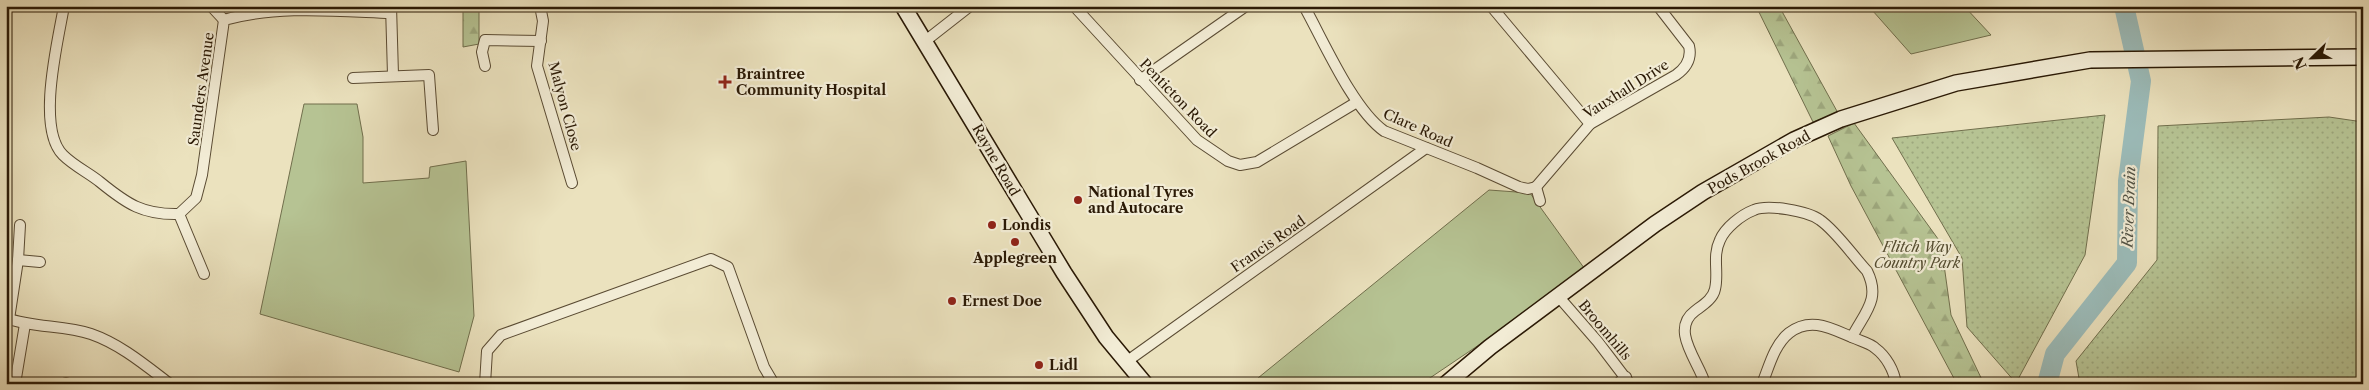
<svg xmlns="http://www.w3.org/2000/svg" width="2369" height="390" viewBox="0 0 2369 390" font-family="'Libre Caslon Text',serif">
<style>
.grass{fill:url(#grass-dots);stroke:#706e4c}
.forest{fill:url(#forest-firs);stroke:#706e4c}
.green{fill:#b6c393;stroke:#706e4c}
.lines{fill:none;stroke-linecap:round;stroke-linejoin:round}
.river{stroke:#9bbcba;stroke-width:20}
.minor-casing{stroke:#5a4b33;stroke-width:12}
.secondary-casing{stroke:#2a1905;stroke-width:18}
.minor{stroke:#f2ecd5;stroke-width:10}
.secondary{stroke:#f2ecd5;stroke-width:15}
.poi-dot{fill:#8f2418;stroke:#f2ecd5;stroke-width:2}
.labels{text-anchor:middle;stroke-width:4.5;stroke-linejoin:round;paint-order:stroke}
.poi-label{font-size:14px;font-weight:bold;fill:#2a1905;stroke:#f2ecd5;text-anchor:start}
.street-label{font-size:14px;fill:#2a1905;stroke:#f2ecd5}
.park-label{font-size:14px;font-style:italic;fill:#544c30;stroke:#f2ecd5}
.water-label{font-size:15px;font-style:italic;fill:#525244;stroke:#f2ecd5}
</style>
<defs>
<pattern id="grass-dots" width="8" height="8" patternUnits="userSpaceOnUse" patternTransform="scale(1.25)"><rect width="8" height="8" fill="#b6c393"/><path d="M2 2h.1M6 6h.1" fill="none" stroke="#9da77d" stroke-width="1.8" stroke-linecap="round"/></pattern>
<pattern id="forest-firs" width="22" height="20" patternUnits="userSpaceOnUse" patternTransform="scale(1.25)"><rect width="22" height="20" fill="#b6c393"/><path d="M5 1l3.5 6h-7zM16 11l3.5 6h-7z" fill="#9da77d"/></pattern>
</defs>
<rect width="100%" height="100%" fill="#ebe2be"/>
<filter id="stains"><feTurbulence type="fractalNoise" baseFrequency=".004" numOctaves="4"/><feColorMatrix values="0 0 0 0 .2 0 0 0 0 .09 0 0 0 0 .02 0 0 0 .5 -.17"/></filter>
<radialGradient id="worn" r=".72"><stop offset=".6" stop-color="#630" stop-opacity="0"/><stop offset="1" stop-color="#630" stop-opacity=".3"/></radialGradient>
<g class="grass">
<path d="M2105,115l-20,140 -69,128 -49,-56 -5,-69 -70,-120z"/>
<path d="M2329,117l34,5v262h-283l-4,-23 81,-101 1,-134z"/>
</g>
<g class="forest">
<path d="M463,6h16v38l-16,3z"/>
<path d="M1756,6h23l59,107 -25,9z"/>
<path d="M1854,123l87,120 10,72 33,69h-27l-106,-198 -23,-50z"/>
</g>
<g class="green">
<path d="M1876,6h88l27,29 -80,19 -39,-44z"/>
<path d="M304,104h53l6,33v46l66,-5 1,-11 36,-6 8,155 -15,56 -199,-58z"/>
<path d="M1489,190l41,3 57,79 -166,112h-159l-4,-6z"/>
</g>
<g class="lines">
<path class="river" d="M2047,384l8,-30 72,-91 1,-82 13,-100 -17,-75"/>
<defs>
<g id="minor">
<path d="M64,6c-6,35 -28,122 -1,149 11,11 26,18 37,27 27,22 43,33 79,32"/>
<path d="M211,6l13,14"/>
<path d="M391,6l2,69"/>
<path d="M540,6l3,15 -6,45 35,117"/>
<path d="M1074,6l123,134 31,21 12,4 17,-3 100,-60"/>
<path d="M1304,6c20,36 49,103 80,125l93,37 42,19 9,2 8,-2"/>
<path d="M1491,6l99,118"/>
<path d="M924,42l46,-36"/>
<path d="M485,66l-3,-14 3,-12 56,1"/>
<path d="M353,78l76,-3 4,55"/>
<path d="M1140,80l106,-74"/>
<path d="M1536,187l54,-63 86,-49c10,-7 16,-16 13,-29l-31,-40"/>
<path d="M1536,187l4,14"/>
<path d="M179,214l17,-16 6,-23 22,-155c52,-15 113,-9 167,-7"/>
<path d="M179,214l25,60"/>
<path d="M18,260l22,2"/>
<path d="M1558,296l40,46 32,42"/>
<path d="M6,318c27,10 58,7 85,16 29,10 54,31 79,50"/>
<path d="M9,319l9,-59 2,-35"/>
<path d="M1126,362l300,-214"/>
<path d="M15,384l10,-60"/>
<path d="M66,384v-1"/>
<path d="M485,384l2,-33 14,-16 210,-76 17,8 36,100 10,17"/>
<path d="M1617,384l9,-7"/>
<path d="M1705,384c-5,-21 -36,-54 -10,-73 8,-6 18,-12 20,-22 4,-16 -3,-33 5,-49 5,-12 21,-25 34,-30 14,-6 54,1 66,10 16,11 33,36 47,51 14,28 -2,41 -15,66"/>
<path d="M1762,384c7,-17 12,-39 27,-51 22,-17 43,-4 65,5 6,3 16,5 21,10 11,8 19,22 21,36"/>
</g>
<g id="secondary">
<path d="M903,6l161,267 42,64 39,47"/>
<path d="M1446,384l44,-37 165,-123 48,-32 91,-52 47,-21 115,-36 134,-23 273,-3"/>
</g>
</defs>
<use href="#minor" class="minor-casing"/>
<use href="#secondary" class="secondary-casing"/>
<use href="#minor" class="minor"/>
<use href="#secondary" class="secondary"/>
</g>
<g class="poi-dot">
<path d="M722.5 74.5h5v5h5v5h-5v5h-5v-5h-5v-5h5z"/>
<circle cx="1078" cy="200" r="5"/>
<circle cx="992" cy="225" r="5"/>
<circle cx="1015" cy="242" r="5"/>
<circle cx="952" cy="301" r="5"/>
<circle cx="1039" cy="365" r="5"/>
</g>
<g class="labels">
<g class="poi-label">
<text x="736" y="79">Braintree<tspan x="736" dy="16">Community Hospital</tspan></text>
<text x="1088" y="197">National Tyres<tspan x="1088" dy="16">and Autocare</tspan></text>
<text x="1002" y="230">Londis</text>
<text x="1015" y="263" text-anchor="middle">Applegreen</text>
<text x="962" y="306">Ernest Doe</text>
<text x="1049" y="370">Lidl</text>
</g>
<g class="street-label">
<text transform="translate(201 89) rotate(-82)" y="5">Saunders Avenue</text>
<text transform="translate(1626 89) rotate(-32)" y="5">Vauxhall Drive</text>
<text transform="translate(1178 98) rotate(46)" y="5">Penticton Road</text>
<text transform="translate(565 106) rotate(75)" y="5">Malyon Close</text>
<text transform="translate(1418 128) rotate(24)" y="5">Clare Road</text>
<text transform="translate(996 160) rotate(60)" y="5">Rayne Road</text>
<text transform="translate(1759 162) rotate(-29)" y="5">Pods Brook Road</text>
<text transform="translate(1268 244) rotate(-35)" y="5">Francis Road</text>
<text transform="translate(1605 330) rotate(50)" y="5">Broomhills</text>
</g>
<g class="park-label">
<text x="1917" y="252">Flitch Way<tspan x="1917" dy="16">Country Park</tspan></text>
</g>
<g class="water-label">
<text transform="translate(2129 207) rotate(-88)" y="5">River Brain</text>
</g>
</g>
<rect width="2369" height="390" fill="none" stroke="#ebe2be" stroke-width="25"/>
<rect x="8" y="8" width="2354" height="375" fill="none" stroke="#2a1905" stroke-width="2.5"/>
<rect x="12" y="12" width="2344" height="365" fill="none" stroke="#2a1905"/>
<g transform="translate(2312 58) rotate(247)" stroke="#f2ecd5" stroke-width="4" paint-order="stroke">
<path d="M0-4L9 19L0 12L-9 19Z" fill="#2a1905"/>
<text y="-8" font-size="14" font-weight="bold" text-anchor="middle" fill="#2a1905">N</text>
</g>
<rect width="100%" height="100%" filter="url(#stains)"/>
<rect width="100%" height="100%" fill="url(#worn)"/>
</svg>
